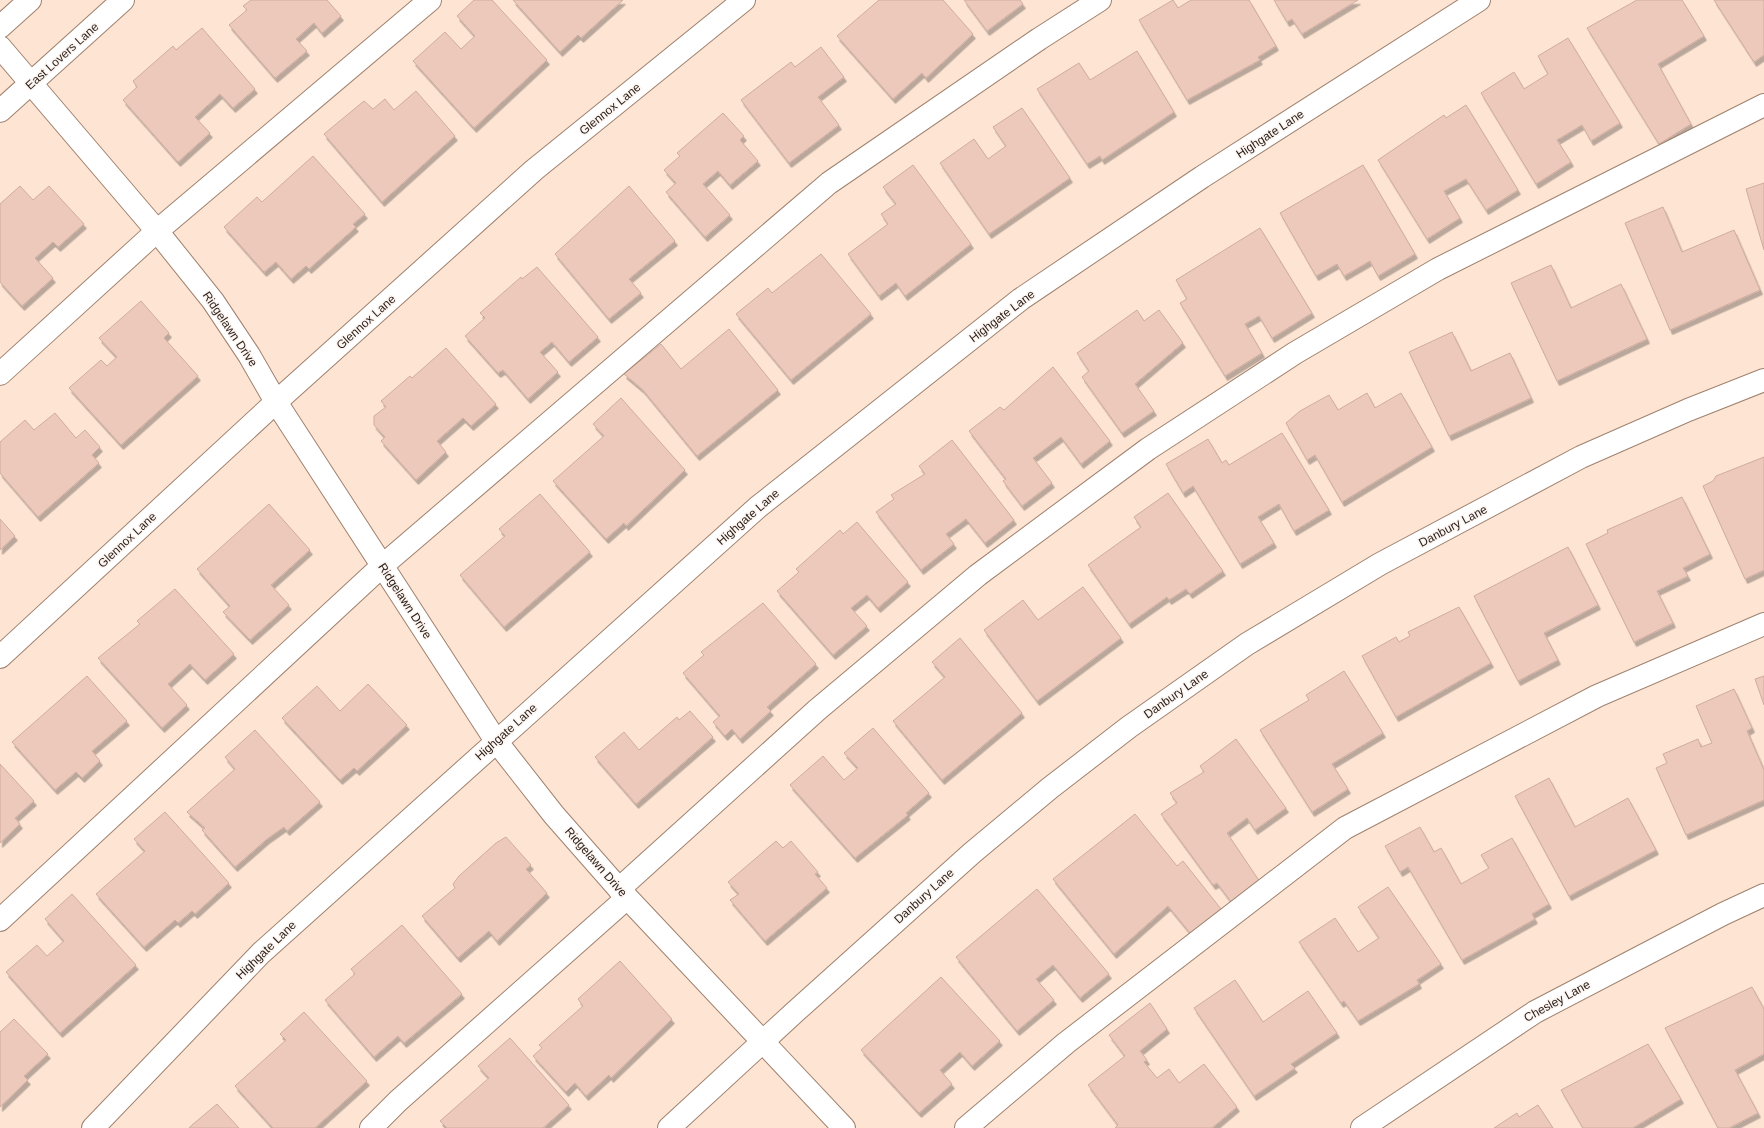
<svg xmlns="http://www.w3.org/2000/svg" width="1764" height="1128" viewBox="0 0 1764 1128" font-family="Helvetica,sans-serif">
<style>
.building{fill:#edc9bb;stroke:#cfac9f;filter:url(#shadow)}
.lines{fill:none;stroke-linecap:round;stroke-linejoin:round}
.minor-casing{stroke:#9f826f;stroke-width:24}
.major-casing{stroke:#9f826f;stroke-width:24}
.minor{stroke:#fff;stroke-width:22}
.major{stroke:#fff;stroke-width:22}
.labels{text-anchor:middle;stroke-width:3;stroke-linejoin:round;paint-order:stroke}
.street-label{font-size:12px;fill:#271c15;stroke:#fcf5f1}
</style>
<defs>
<filter id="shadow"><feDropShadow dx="2.5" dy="4.5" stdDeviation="0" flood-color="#0004"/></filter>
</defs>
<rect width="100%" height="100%" fill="#fee4d3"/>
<g class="building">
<path d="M251,0h76l14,16 -19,17 -8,-10 -18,16 11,12 -32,27 -46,-53 18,-15 -4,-4z"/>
<path d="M474,0h18l55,60 -73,68 -61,-67 32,-29 16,17 14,-13 -18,-20z"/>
<path d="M513,0h110l-42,38 -3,-3 -18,17z"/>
<path d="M879,0h64l30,34 -47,44 -4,-5 -29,26 -56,-63z"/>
<path d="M964,0h56l3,4 -36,27z"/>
<path d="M1173,0l5,8 13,-8h58l27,46 -18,11 2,3 -73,40 -48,-80z"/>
<path d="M1274,0h84l-56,34 -10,-15 -5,3z"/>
<path d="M1637,0h45l22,36 -46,28 33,60 -32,20 -72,-116z"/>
<path d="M1714,0h50v55l-10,7z"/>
<path d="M202,28l53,61 -22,19 -13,-14 -25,23 15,16 -32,29 -55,-62 14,-13 -4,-6 40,-35 3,4z"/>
<path d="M1568,38l52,85 -29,18 -9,-16 -25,15 14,22 -35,22 -55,-91 33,-21 10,17 24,-15 -10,-18z"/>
<path d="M821,47l23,30 -26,20 21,28 -50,38 -48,-63 50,-38 4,5z"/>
<path d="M1137,51l37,61 -72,48 -2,-4 -13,8 -50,-75 42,-26 11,17z"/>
<path d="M416,91l39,45 -73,66 -58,-68 40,-33 9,8 12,-10 9,11z"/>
<path d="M1466,105l52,85 -32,20 -20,-31 -22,12 16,27 -33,21 -49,-79 66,-45 2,3z"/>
<path d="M1022,108l48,70 -81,56 -49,-71 34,-24 14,20 18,-13 -13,-19z"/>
<path d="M723,113l21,23 -4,4 18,21 -28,24 -12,-14 -15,13 27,31 -25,22 -39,-45 10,-9 -12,-13 16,-14 -3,-3z"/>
<path d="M313,156l52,58 -12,10 3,3 -47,42 -3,-3 -15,13 -15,-17 -12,10 -40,-45 33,-30 5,5z"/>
<path d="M913,165l58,79 -66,52 -9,-13 -17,13 -31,-42 40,-30 -7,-10 15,-10 -13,-17z"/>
<path d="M1363,165l52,89 -37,22 -8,-15 -26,15 -7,-12 -21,12 -36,-63z"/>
<path d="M1764,183v67l-18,-61z"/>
<path d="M20,186l13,14 16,-14 35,38 -26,23 -5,-5 -18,16 18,20 -31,28 -22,-24v-78z"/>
<path d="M629,186l46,55 -46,38 12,14 -32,26 -54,-65z"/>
<path d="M1663,207l19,45 52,-22 26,60 -90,40 -45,-107z"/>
<path d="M1260,228l52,85 -40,25 -13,-22 -14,8 17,29 -37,23 -45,-73 7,-4 -11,-19z"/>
<path d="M821,254l50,60 -80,66 -55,-66 32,-26 4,5z"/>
<path d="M1551,265l20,43 50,-24 26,55 -90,42 -46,-98z"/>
<path d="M537,267l61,70 -29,25 -17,-20 -12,10 18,20 -30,27 -25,-29 -5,3 -33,-37 20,-18 -5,-5 41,-36 1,2z"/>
<path d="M141,301l28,32 -5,5 34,38 -77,69 -52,-57 32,-28 6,6 10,-9 -18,-19z"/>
<path d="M1137,310l7,11 15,-11 24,33 -48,41 19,27 -32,22 -40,-56 7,-6 -12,-18z"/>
<path d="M729,329l49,61 -81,66 -54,-66 -19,-16 37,-30 20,25z"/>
<path d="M1452,332l19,39 39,-18 21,45 -82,38 -40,-84z"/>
<path d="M446,348l50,56 -25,22 -8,-8 -26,23 9,11 -30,28 -35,-39 4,-4 -11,-12v-9l12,-9 -5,-6 29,-25 2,2z"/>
<path d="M1053,367l57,74 -29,23 -20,-27 -28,21 19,25 -30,23 -19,-25 3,-2 -37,-48 31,-24 4,3z"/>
<path d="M1367,393l8,15 26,-15 31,54 -90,55 -27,-47 -8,5 -21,-37 14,-12 29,-16 9,15z"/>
<path d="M621,398l64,72 -59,56 -2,-3 -18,16 -53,-58 51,-45 -11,-12z"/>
<path d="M55,413l21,25 9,-8 15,17 -8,8 7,8 -61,54 -38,-44v-31l25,-22 9,10z"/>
<path d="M1282,433l47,77 -35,21 -15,-27 -21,13 16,26 -34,21 -47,-78 -10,7 -17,-29 42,-25 14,24 4,-3 3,5z"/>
<path d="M952,440l62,80 -29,23 -19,-24 -20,15 8,10 -33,26 -45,-58 18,-13 -3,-4 34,-21 -6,-8z"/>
<path d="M1764,457v113l-19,9 -42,-93 10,-5 3,-5z"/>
<path d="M1168,493l55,78 -33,23 -4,-5 -17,11 -2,-3 -38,27 -41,-59 53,-38 -7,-10z"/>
<path d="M540,494l50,58 -86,75 -44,-52 45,-39 -6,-7z"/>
<path d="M1682,497l28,57 -27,14 5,8 -31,15 16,32 -39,19 -48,-98 22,-11 -1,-3z"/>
<path d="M269,504l41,46 -39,35 18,20 -39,35 -27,-28 7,-6 -33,-37z"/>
<path d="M0,519l15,17 -15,14z"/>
<path d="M857,522l51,60 -30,26 -11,-13 -16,13 16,18 -34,29 -56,-64 22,-19 -3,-3 44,-39 3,4z"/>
<path d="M1568,547l30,58 -54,28 14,27 -40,21 -44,-85z"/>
<path d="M1083,587l38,51 -84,63 -53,-71 39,-30 15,20z"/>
<path d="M175,589l59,65 -29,26 -15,-16 -22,20 19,21 -25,23 -64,-70 42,-34 -3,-3z"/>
<path d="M763,603l53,61 -49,43 4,4 -31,28 -8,-10 -7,7 -12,-14 7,-6 -37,-43 21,-18 -3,-3z"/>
<path d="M1459,607l32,56 -95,54 -34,-61 34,-19 3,5 11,-6 -2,-4z"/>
<path d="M960,638l62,75 -80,67 -49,-59 52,-44 -13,-15z"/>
<path d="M1344,671l39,62 -51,31 16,25 -36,23 -52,-82 49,-30 -3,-5z"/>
<path d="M87,676l40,45 -35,30 8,10 -18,17 -6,-6 -21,18 -43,-48z"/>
<path d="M1764,676v29l-9,-26z"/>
<path d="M368,684l39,41 -50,46 -3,-3 -14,12 -58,-62 35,-32 23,25z"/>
<path d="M1734,689l18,39 -5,3 17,39v30l-78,35 -30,-67 11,-5 -4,-9 35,-15 3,8 11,-4 -16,-37z"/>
<path d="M690,711l23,26 -77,67 -41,-47 29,-25 15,18 38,-33 2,3z"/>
<path d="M873,728l56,65 -23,20 2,2 -53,43 -65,-73 33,-29 21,24 14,-12 -14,-15z"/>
<path d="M255,730l65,72 -33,29 -3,-4 -17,12 -32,28 -33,-37 3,-2 -18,-16 48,-43 -10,-12z"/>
<path d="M1236,739l50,69 -31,22 -8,-12 -20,15 33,49 -28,21 -15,-20 -4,2 -52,-71 16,-11 -7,-10 34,-21 -4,-6z"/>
<path d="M0,764l34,37 -19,17 5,6 -20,19z"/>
<path d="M1549,778l26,49 53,-29 28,52 -87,46 -54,-100z"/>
<path d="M165,812l64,71 -34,31 -3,-3 -14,12 -3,-3 -31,27 -48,-53 49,-43 -11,-12z"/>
<path d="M1135,814l42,52 6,-5 38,48 -30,25 -23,-28 -54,48 -61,-75z"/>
<path d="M1420,827l14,25 7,-4 20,36 28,-16 -8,-13 31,-17 37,66 -17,10 3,5 -73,41 -54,-93 -8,5 -15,-26z"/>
<path d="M506,837l25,28 -5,4 21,24 -50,48 -8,-10 -31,27 -36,-42 33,-28 -2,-4 6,-8 37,-33z"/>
<path d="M776,841l7,7 8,-7 27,31 -3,2 12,14 -62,53 -35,-41 9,-6 -11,-12z"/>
<path d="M1388,887l53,77 -24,16 2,4 -61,37 -14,-20 -3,2 -42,-61 36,-24 23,34 21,-14 -21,-31z"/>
<path d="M1037,889l72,85 -29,24 -27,-33 -17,14 18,21 -37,31 -61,-74z"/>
<path d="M72,894l64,71 -76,68 -54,-61 31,-27 10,11 17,-15 -19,-22z"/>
<path d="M402,925l60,69 -58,49 -6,-7 -24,21 -49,-57 30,-26 -4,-5z"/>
<path d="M620,961l52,58 -61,59 -2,-3 -23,21 -11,-13 -9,9 -33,-36 9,-8 -3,-3 44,-39 -5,-7z"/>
<path d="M941,977l59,64 -28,25 -12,-14 -20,18 12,14 -33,29 -58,-63z"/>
<path d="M1235,980l28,42 45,-31 29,42 -46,31 4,4 -41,28 -60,-88z"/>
<path d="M1752,987l12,22v45l-29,16 23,43 -29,15h-11l-53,-100z"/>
<path d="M1150,1003l17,26 -27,22 7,9 -3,2 13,16 12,-9 10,14 25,-19 33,43 -25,21h-97l3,-3 -30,-40 37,-29 -16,-21z"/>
<path d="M304,1012l63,69 -52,47h-42l-38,-42 51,-46 -6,-6z"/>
<path d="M14,1019l34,35 -24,22 4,4 -28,27v-75z"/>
<path d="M510,1038l59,67 -26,23h-96l-7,-7 49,-43 -11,-12z"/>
<path d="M1648,1044l33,55 -48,29h-50l-22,-38z"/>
<path d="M217,1104l22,24h-50l3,-3z"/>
<path d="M1538,1105l15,23h-59l23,-15 2,4z"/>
</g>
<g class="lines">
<defs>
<g id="minor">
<path d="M0,47l157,184 56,70 36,54 27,47 220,339 58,74 65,74 225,239"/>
<path d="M0,374l157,-143 273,-231"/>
<path d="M0,657l276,-255 258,-232 210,-170"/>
<path d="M619,889l198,-179 161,-135 170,-126 147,-96 143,-84 326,-164"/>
<path d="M0,920l382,-354 447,-383 210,-144 61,-39"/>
<path d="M93,1128l168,-175 497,-446 263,-208 181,-122 277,-177"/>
<path d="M371,1128l27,-27 229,-203"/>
<path d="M669,1128l127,-117 176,-158 78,-65 79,-61 118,-83 133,-80 201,-107 107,-47 76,-30"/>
<path d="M966,1128l100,-85 279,-215 252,-132 167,-72"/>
<path d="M1362,1128l173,-116 188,-98 41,-19"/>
</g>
<g id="major">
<path d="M0,27l30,-27"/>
<path d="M0,111l123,-111"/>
</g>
</defs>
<use href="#minor" class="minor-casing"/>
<use href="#major" class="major-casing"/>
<use href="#minor" class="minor"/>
<use href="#major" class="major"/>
</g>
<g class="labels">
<g class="street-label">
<text transform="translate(62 56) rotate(-42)" y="4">East Lovers Lane</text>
<text transform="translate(610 109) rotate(-39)" y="4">Glennox Lane</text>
<text transform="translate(1270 134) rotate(-33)" y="4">Highgate Lane</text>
<text transform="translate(1002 316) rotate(-37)" y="4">Highgate Lane</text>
<text transform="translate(366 322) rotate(-42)" y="4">Glennox Lane</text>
<text transform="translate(230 329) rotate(56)" y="4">Ridgelawn Drive</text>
<text transform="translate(748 517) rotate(-41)" y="4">Highgate Lane</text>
<text transform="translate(1453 526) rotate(-28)" y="4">Danbury Lane</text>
<text transform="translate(127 540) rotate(-43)" y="4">Glennox Lane</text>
<text transform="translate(405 601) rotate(57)" y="4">Ridgelawn Drive</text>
<text transform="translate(1176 694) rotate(-35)" y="4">Danbury Lane</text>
<text transform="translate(506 732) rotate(-42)" y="4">Highgate Lane</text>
<text transform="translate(596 862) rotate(49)" y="4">Ridgelawn Drive</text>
<text transform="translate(924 896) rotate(-42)" y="4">Danbury Lane</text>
<text transform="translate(266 950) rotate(-44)" y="4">Highgate Lane</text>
<text transform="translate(1557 1001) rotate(-29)" y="4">Chesley Lane</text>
</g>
</g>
</svg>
